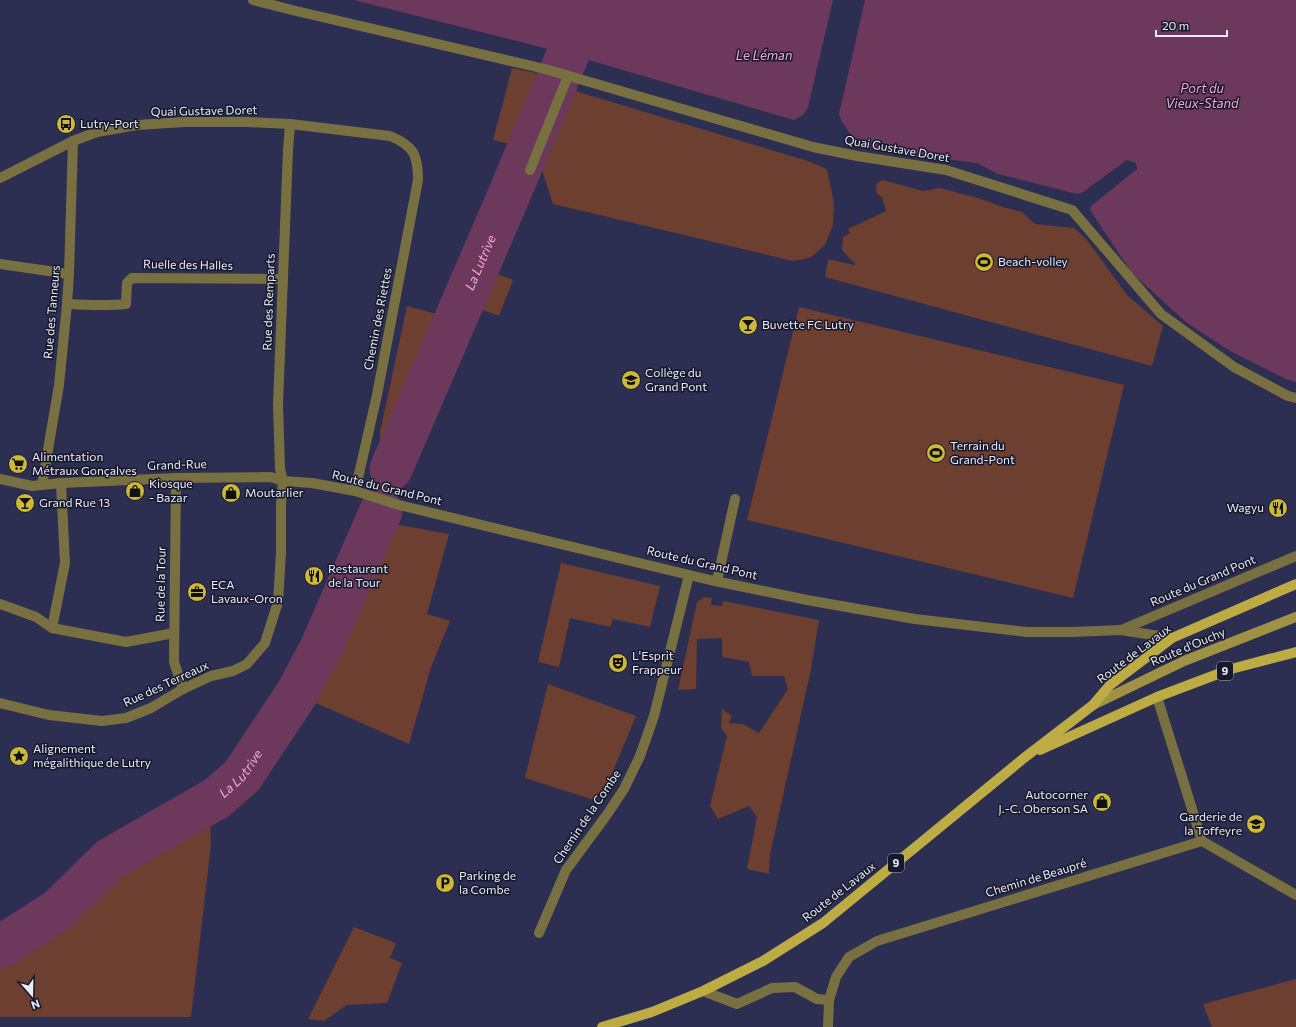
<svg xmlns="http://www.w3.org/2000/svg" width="1296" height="1027" viewBox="0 0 1296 1027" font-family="Commissioner,sans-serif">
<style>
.green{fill:#6c3f30}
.water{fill:#6c395c}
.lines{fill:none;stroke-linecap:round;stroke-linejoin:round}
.river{stroke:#6c395c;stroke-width:43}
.lane{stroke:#787041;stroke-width:10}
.street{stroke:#787041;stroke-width:10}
.secondary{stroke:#9f9244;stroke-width:10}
.primary{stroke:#bdac44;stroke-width:10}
.labels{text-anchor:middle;stroke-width:3;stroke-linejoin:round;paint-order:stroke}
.shield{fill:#171828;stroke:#aaacbe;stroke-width:1}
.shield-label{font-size:11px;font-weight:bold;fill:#e9ebfe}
.street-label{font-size:12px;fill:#e9ebfe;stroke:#171828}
.poi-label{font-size:12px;fill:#e9ebfe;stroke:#171828;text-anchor:start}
.water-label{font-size:13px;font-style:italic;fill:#f7a6dc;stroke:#171828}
</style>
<rect width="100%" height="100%" fill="#2c2e52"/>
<g class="green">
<path d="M512,68l29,6 -24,72 -24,-6z"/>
<path d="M572,90l236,71 19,8 7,34 -1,22 -8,20 -15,13 -17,3 -240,-57 -12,-37z"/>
<path d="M883,180l40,11 17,-3 38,10 25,9 19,5 13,12 39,4 13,12 40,55 36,31 -11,40 -327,-89 3,-18 26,6 1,-2 -4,-3 -9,-10 1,-13 7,-4 -2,-4 38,-18 -4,-14 -5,-3 -1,-7 1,-4z"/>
<path d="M487,270l26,10 -14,36 -27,-10z"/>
<path d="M407,306l41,11 -34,79 -29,61 -5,-12v-13z"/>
<path d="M799,307l325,78 -51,213 -326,-78z"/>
<path d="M383,522l66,12 -22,80 23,7 -19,46 -22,77 -100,-44 -2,-10 21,-36z"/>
<path d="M561,563l99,23 -10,41 -37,-8 -3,8 -40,-9 -11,49 -21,-5z"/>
<path d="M704,597l8,1 -1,7 11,1 1,-5 96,19 -8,49 -41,186 -1,19 -22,-5 10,-52 -8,-11 -31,13 -8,-13 17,-70 -6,-8 1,-19 10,7 -3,7 14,1 16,9 29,-44 -4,-13h-32l-3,-14 -27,-5v-19l-25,1 -1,50 -18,1 19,-88z"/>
<path d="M548,684l88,32 -31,74 -11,10 -69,-22z"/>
<path d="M210,818l1,27 -20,172h-191v-58l52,-31 76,-60z"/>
<path d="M354,927l42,16 -6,15 12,5 -15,40 -40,2 -23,16 -16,-2z"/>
<path d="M1296,979v48h-84l-9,-23z"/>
</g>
<g class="water">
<path d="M354,0h479l-25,107 -5,8 -9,5 -226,-66z"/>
<path d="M865,0h431v382l-10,-3 -56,-28 -43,-28 -55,-50 -42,-63 1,-4 46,-37 -1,-6 -9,-3 -44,32 -6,2 -79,-20 -21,-11 -31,-4 -27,-2 -59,-13 -9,-9 -9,-13 -3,-8z"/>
</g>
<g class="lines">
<g class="river">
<path id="s1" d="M391,469l115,-267 62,-148"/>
<path id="s2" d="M0,947l58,-37 52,-51 107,-61 25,-22 55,-83 24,-45 60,-137"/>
</g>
<g class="lane">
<path d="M703,991l34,13 35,-16 23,-1 22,12 12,1"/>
<path d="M828,1027l1,-27 7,-23 13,-20 28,-16 325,-100"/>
</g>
<g class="street">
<path d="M253,0l39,10 253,59 268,78 44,9 89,14 126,40 89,104 73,53 54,29 8,2"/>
<path d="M530,170l38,-94"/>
<path d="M0,178l73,-37 24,-9 40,-7 47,-3h63l43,2 100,12c24,10 28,19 28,44l-41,215 -22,96"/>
<path d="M0,264l69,10"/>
<path d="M67,304c20,1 39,2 59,0l1,-21 5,-5 151,1"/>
<path d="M176,478l-2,184 9,27"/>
<path d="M0,479l32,7 29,-3 115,-5 95,-1 12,4 29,2 43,8 44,14 311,75 97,20 108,19 111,13h46l49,-2 51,8"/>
<path d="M42,485l17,-100 8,-81 2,-30 4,-133"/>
<path d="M717,581l18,-82"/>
<path d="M0,604l36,13 16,11 74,14 48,-9"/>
<path d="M52,628l13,-65 -4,-80"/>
<path d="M1121,630l175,-74"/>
<path d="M1157,697l45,144 94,54"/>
<path d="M0,703l49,12 53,6 24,-3 25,-10 32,-19 28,-13 22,-5 14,-7 18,-21 13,-41 3,-50v-48l2,-23 -3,-12 -2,-65 10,-254 2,-26"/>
<path d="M539,933l27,-63 40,-54 18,-27 16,-33 14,-40 35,-141"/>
</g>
<path class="secondary" d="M1093,705l91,-44 112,-44"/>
<g class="primary">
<path d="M1040,750l117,-53 74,-28 65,-17"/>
<path d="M602,1027l50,-15 51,-21 60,-30 60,-38 201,-165 69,-53 17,-20 62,-47 124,-54"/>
</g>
</g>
<defs>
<symbol id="bus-disc" viewBox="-11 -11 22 22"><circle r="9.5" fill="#cdb938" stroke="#171828"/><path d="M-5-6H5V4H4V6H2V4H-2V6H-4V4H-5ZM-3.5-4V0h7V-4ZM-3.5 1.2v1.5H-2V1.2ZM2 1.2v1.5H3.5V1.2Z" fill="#111"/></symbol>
<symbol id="stadium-disc" viewBox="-11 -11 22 22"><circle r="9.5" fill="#cdb938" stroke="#171828"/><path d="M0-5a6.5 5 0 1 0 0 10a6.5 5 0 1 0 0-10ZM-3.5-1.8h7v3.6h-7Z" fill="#111"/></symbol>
<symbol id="bar-disc" viewBox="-11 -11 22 22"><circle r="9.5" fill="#cdb938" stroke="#171828"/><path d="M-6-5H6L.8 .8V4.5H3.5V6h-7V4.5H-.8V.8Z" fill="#111"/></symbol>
<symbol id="school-disc" viewBox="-11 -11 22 22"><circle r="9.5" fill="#cdb938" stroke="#171828"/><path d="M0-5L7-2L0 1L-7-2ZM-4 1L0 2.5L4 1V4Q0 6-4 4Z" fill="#111"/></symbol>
<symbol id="supermarket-disc" viewBox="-11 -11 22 22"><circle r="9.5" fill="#cdb938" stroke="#171828"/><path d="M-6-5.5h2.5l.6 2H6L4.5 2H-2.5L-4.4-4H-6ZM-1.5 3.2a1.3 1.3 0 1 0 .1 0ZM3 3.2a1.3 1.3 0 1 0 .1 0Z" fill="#111"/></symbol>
<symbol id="shop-disc" viewBox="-11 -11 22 22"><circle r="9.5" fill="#cdb938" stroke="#171828"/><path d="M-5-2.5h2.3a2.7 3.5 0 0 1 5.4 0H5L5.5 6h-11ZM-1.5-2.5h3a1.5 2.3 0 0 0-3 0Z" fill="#111"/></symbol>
<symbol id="restaurant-disc" viewBox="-11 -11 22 22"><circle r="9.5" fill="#cdb938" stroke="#171828"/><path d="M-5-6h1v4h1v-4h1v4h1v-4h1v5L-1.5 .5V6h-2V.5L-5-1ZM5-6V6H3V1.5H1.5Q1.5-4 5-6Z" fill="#111"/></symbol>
<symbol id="office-disc" viewBox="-11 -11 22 22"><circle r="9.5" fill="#cdb938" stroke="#171828"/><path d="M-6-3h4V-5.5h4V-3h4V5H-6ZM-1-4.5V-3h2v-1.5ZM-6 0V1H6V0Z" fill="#111"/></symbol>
<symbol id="theatre-disc" viewBox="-11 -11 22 22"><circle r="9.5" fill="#cdb938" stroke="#171828"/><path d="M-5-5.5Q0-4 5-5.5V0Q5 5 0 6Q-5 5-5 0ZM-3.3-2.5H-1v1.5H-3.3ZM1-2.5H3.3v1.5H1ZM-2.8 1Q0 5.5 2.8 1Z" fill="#111"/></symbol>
<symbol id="sight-disc" viewBox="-11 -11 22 22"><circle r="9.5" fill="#cdb938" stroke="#171828"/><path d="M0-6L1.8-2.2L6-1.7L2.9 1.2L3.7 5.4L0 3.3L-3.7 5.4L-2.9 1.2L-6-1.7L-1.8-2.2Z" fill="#111"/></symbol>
<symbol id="parking-disc" viewBox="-11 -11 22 22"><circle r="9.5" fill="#cdb938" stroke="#171828"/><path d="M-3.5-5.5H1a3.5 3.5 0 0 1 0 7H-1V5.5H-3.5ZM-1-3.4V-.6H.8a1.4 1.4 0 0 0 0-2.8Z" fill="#111"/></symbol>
</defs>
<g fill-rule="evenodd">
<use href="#bus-disc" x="55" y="113" width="22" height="22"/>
<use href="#stadium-disc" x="973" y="251" width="22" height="22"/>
<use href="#bar-disc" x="737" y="314" width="22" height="22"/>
<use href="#school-disc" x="620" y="369" width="22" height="22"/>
<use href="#stadium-disc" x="925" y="442" width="22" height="22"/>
<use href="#supermarket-disc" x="7" y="453" width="22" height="22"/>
<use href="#shop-disc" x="124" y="480" width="22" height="22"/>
<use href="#shop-disc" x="220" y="482" width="22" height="22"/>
<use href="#bar-disc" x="14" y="492" width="22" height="22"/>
<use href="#restaurant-disc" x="1267" y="497" width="22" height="22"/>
<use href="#restaurant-disc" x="303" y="565" width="22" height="22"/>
<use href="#office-disc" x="186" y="581" width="22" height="22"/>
<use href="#theatre-disc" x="607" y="652" width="22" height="22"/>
<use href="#sight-disc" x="8" y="745" width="22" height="22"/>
<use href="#shop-disc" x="1091" y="791" width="22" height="22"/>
<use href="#school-disc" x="1245" y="813" width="22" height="22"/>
<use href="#parking-disc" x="434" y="872" width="22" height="22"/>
</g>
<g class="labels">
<g class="shield">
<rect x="1217" y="662" width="16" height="18" rx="3"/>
<rect x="888" y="854" width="16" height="18" rx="3"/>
</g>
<g class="shield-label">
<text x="1225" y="675">9</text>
<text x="896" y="867">9</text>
</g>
<g class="street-label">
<text transform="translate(204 111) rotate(-1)" y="4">Quai Gustave Doret</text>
<text transform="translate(897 149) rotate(10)" y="4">Quai Gustave Doret</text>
<text transform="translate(188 265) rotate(1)" y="4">Ruelle des Halles</text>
<text transform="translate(269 302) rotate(-88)" y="4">Rue des Remparts</text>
<text transform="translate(52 312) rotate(-85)" y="4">Rue des Tanneurs</text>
<text transform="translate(378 319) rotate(-79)" y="4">Chemin des Riettes</text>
<text transform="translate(177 465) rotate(-2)" y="4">Grand-Rue</text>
<text transform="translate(387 488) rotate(14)" y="4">Route du Grand Pont</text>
<text transform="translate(702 563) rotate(13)" y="4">Route du Grand Pont</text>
<text transform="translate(1203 581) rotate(-23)" y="4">Route du Grand Pont</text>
<text transform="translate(161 584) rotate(-89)" y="4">Rue de la Tour</text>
<text transform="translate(1188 647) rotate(-23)" y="4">Route d'Ouchy</text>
<text transform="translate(1134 654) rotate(-37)" y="4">Route de Lavaux</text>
<text transform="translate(166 684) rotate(-25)" y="4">Rue des Terreaux</text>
<text transform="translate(587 817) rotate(-56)" y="4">Chemin de la Combe</text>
<text transform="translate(1036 878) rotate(-17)" y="4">Chemin de Beaupré</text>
<text transform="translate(839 892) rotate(-38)" y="4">Route de Lavaux</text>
</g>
<g class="poi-label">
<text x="80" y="128">Lutry-Port</text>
<text x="998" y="266">Beach-volley</text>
<text x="762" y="329">Buvette FC Lutry</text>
<text x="645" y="377">Collège du<tspan x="645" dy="14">Grand Pont</tspan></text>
<text x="950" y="450">Terrain du<tspan x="950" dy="14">Grand-Pont</tspan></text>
<text x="32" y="461">Alimentation<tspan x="32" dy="14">Métraux Gonçalves</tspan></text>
<text x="149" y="488">Kiosque<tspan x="149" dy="14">- Bazar</tspan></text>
<text x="245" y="497">Moutarlier</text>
<text x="39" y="507">Grand Rue 13</text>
<text x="1264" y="512" text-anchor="end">Wagyu</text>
<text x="328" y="573">Restaurant<tspan x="328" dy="14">de la Tour</tspan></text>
<text x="211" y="589">ECA<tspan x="211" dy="14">Lavaux-Oron</tspan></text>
<text x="632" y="660">L'Esprit<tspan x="632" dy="14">Frappeur</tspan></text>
<text x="33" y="753">Alignement<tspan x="33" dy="14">mégalithique de Lutry</tspan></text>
<text x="1088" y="799" text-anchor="end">Autocorner<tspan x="1088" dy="14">J.-C. Oberson SA</tspan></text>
<text x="1242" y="821" text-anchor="end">Garderie de<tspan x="1242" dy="14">la Toffeyre</tspan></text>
<text x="459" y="880">Parking de<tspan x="459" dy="14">la Combe</tspan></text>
</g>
<g class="water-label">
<text x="764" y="60">Le Léman</text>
<text x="1202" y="93">Port du<tspan x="1202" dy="15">Vieux-Stand</tspan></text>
<text dy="5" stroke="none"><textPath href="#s1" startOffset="225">La Lutrive</textPath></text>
<text dy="5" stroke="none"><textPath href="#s2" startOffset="299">La Lutrive</textPath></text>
</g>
</g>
<g transform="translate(32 995) rotate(160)" stroke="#171828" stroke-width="3" paint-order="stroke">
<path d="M0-3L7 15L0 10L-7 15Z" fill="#e9ebfe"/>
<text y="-6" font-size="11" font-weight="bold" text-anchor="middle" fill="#e9ebfe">N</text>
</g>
<path d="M1156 30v6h71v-6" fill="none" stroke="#e9ebfe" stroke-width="2"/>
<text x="1162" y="30" font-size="12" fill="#e9ebfe" stroke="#171828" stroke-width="3" paint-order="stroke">20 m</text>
</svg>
